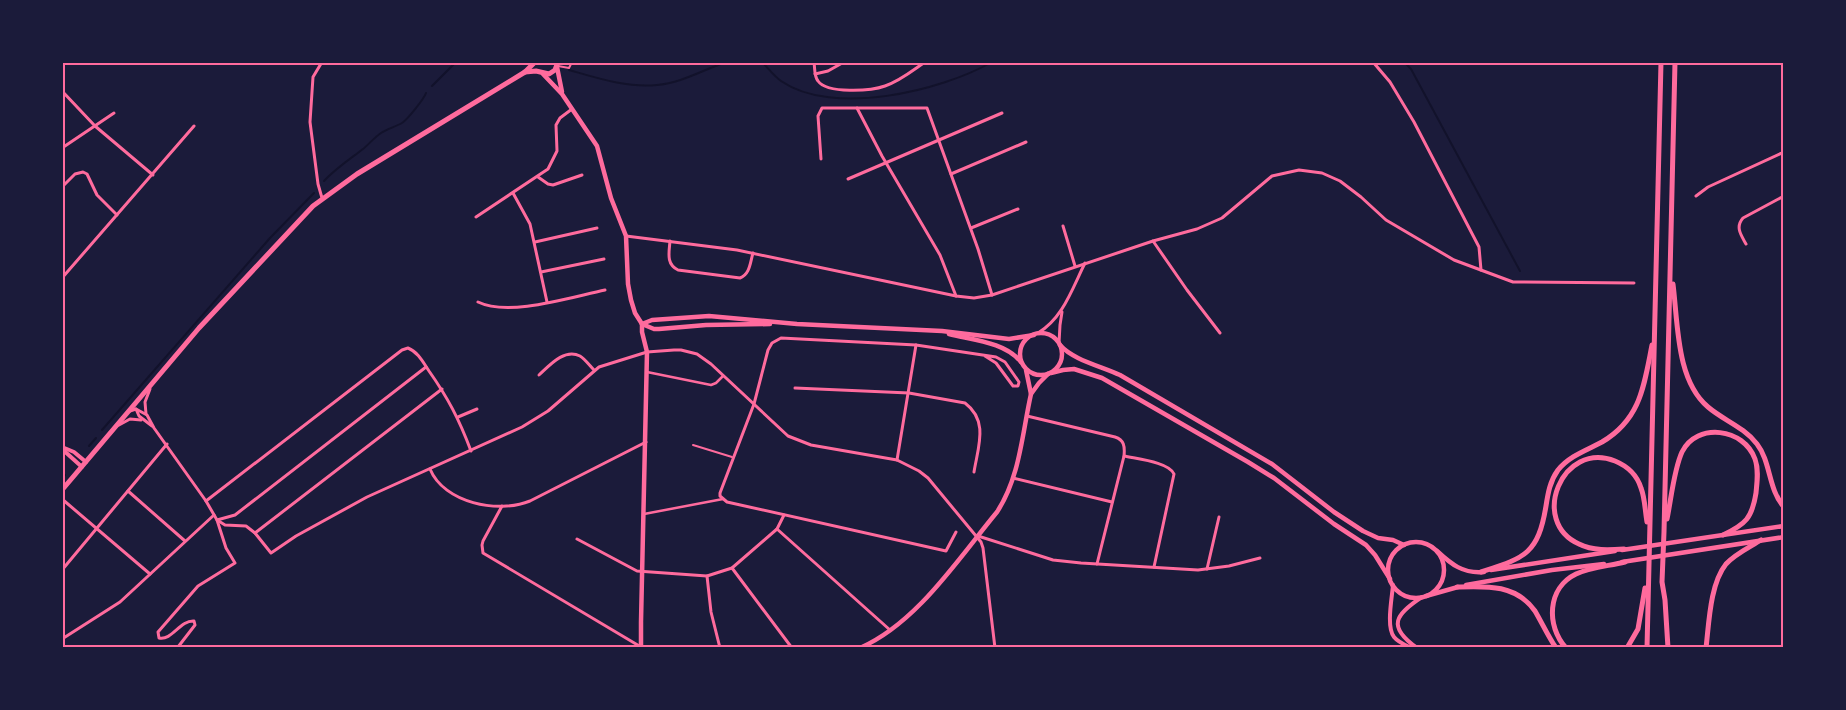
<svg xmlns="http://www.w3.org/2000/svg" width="1846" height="710" viewBox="0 0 1846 710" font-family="'Archivo Narrow',sans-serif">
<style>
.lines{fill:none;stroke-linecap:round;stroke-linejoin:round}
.stream{stroke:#12122b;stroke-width:2}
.service{stroke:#ff6b9d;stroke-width:2}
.pedestrian{stroke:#ff6b9d;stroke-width:2.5}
.minor{stroke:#ff6b9d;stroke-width:3}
.tertiary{stroke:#ff6b9d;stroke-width:4}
.secondary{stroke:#ff6b9d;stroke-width:4.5}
.primary{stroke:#ff6b9d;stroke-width:5}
.trunk{stroke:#ff6b9d;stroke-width:5}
.neatline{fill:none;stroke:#ff6b9d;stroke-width:2}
</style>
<rect width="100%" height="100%" fill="#1b1b3a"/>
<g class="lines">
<g class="stream">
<path d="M762,62c6,6 12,14 19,19 52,36 160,10 211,-19"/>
<path d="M1404,62l7,7 109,202"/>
<path d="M569,70c28,8 58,18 88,15 24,-2 46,-15 69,-23"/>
<path d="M432,86l24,-24"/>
<path d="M324,181c12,-13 26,-22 39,-32 6,-5 12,-12 18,-16 6,-4 14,-6 21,-10 5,-3 22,-24 24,-30"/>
<path d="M102,430l168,-192 44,-45"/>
<path d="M89,446l7,-8"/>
<path d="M62,478l3,-3"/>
</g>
<g class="service">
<path d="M558,66l11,2 3,-6"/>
<path d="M693,445l39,12"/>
</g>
<g class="pedestrian">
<path d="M647,372l64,13 5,-2 7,-7"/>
<path d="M644,514l79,-15"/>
</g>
<g class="minor">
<path d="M814,62c1,7 0,14 4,19 9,13 53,10 67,5 15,-5 27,-15 40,-24"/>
<path d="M1373,62l17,20 24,40 65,125 2,23"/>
<path d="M815,74l13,-3 16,-9"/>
<path d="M62,91l33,35 58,49"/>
<path d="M857,108l25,48 58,99 16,41"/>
<path d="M62,148l52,-35"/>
<path d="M821,159l-3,-43 4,-8h105l51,141 14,46"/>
<path d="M951,174l75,-32"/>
<path d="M538,177l10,7 5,1 29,-10"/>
<path d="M848,179l154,-66"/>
<path d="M62,187l13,-13 8,-2 4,2 10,21 20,20"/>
<path d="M513,193l17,31 17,78"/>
<path d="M1696,196l12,-9 76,-35"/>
<path d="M322,198l-4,-14 -8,-62 3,-45 9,-15"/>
<path d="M476,217l72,-48 9,-18 -1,-26 4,-7 12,-9"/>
<path d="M1063,226l12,40"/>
<path d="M971,228l47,-19"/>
<path d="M626,236l111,14 219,46 18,2 18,-3 161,-54 44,-12 25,-11 50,-42 27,-6 23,3 18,8 21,16 25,23 68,40 59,22 121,1"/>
<path d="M670,241c-1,12 -4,23 8,29l62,8c10,-4 10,-15 13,-25"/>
<path d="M1153,241l34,49 33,43"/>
<path d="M535,242l62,-14"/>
<path d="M1746,244c-5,-9 -11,-17 -3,-26l41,-22"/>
<path d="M541,272l63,-13"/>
<path d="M62,278l132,-152"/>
<path d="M478,302c31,15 93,-5 127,-12"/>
<path d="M1038,333c25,-15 34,-44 47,-70"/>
<path d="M1059,343l1,-18 2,-13"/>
<path d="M539,375c10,-9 25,-27 41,-19 5,3 10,10 14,14"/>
<path d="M795,388l114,5 56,10c24,18 13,44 9,69"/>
<path d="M136,409l3,7 13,10"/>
<path d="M130,411l6,-2 11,6 7,13 52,73 11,19 8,5 21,1 9,7 16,20 25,-17 71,-39 155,-70 26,-16 51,-44 48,-15 27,-2h7l16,4 14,10 77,72 23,9 86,15 22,11 9,7 53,64 2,6 12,100"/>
<path d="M146,414l-1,-12 5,-13"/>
<path d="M1027,416l88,21c9,3 10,9 9,19l-27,108"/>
<path d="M458,417l19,-8"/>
<path d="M119,425l11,-6 11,1"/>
<path d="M1124,456c13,3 45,6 50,18l-20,93"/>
<path d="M897,460l19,-115"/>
<path d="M430,469c14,34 68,45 100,32l116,-59"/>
<path d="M1013,478l99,24"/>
<path d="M128,491l57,50"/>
<path d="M62,499l88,75"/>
<path d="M206,501l196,-151 6,-2c10,4 15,14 21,23 19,27 30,48 42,80"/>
<path d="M502,506l-19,35 -1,4 1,8 158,94"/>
<path d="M777,529l113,101"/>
<path d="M956,532l-10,19 -219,-49 -7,-6v-3l34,-89 14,-54 4,-7 9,-5 135,7 80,12 9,5 14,20 -1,4h-5l-17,-23 -11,-7"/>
<path d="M255,533l187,-144"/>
<path d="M978,536l75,24 28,3 117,7 31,-4 31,-8"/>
<path d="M577,539l60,32 70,5 25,-8 45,-39 7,-14"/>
<path d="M732,568l60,80"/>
<path d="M1207,569l12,-52"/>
<path d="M62,570l105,-126"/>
<path d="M707,576l4,36 9,36"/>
<path d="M62,639l58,-37 94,-87"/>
<path d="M178,647l17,-22 -1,-4c-14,-1 -22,20 -35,17l-1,-6 40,-46 37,-23 -9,-15 -9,-28 18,-5 191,-148"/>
</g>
<g class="tertiary">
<path d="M62,447l12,5 12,10"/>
<path d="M62,449l20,18"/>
<path d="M1393,585c-1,13 -7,42 1,52 4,5 11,8 17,11"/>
<path d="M1417,648c-31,-22 -21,-34 5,-51"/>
</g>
<g class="secondary">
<path d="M557,67l5,25"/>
<path d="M543,74l19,20 35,52 14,52 15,38 2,48 3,16 4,13 7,11v8l5,20 -6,270v26"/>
<path d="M642,324l10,-4 57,-4 88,8 145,7 67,8 25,-4"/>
<path d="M642,324l12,5h5l47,-4 64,-1"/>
<circle cx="1041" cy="354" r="21"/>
<path d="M949,334c24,6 56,8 72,28"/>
<path d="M1060,345c13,15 41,21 60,30l152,89 62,48 29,19 15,7 15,2 11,5"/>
<path d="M1026,370l5,24"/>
<path d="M1051,373l12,-3 11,-1 28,9 146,84 26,16 60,46 32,21 9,10 15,24"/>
<circle cx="1416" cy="570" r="28"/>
<path d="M1622,550l162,-24"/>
<path d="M1437,551c14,13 26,23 47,21"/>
<path d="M1622,562l162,-25"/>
<path d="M1491,570l124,-19"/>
<path d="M1466,585l86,-15 52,-6"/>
<path d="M1426,596l32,-9"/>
<path d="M860,648c57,-25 98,-89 137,-136 23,-35 25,-78 34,-118l8,-11 9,-9"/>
</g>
<g class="primary">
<path d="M525,72l11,-1 13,3 6,-4 3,-8"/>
<path d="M62,490l137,-162 114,-122 44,-32 168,-102 10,-10"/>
</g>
<g class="trunk">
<path d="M1673,284c5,39 3,96 35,123 15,13 36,20 49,37 14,18 11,45 27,63"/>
<path d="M1667,519c4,-19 7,-50 15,-67 15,-30 62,-24 73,7 4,11 2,23 1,34 -4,25 -10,31 -33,42"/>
<path d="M1624,549c-15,1 -31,2 -45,-5 -50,-22 -17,-104 36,-83 12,5 22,14 26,27 4,10 4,23 6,34"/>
<path d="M1481,572c43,-14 57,-17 65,-66 2,-13 4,-25 12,-36 11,-14 29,-20 44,-28 39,-23 42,-57 50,-97"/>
<path d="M1457,587c29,-1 59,-3 78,24 7,12 13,25 21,37"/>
<path d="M1566,648c-20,-22 -19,-60 10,-74 15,-7 33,-8 49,-12"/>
<path d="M1627,648l11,-19 7,-41"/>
<path d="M1647,648l14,-586"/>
<path d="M1668,648l-3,-48 -3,-18 2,-50 11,-470"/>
<path d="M1706,648c3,-25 4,-64 20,-84 9,-10 24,-17 35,-24"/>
</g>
</g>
<rect width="1846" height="710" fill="none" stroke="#1b1b3a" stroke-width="128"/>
<rect x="64" y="64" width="1718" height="582" class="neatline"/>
</svg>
